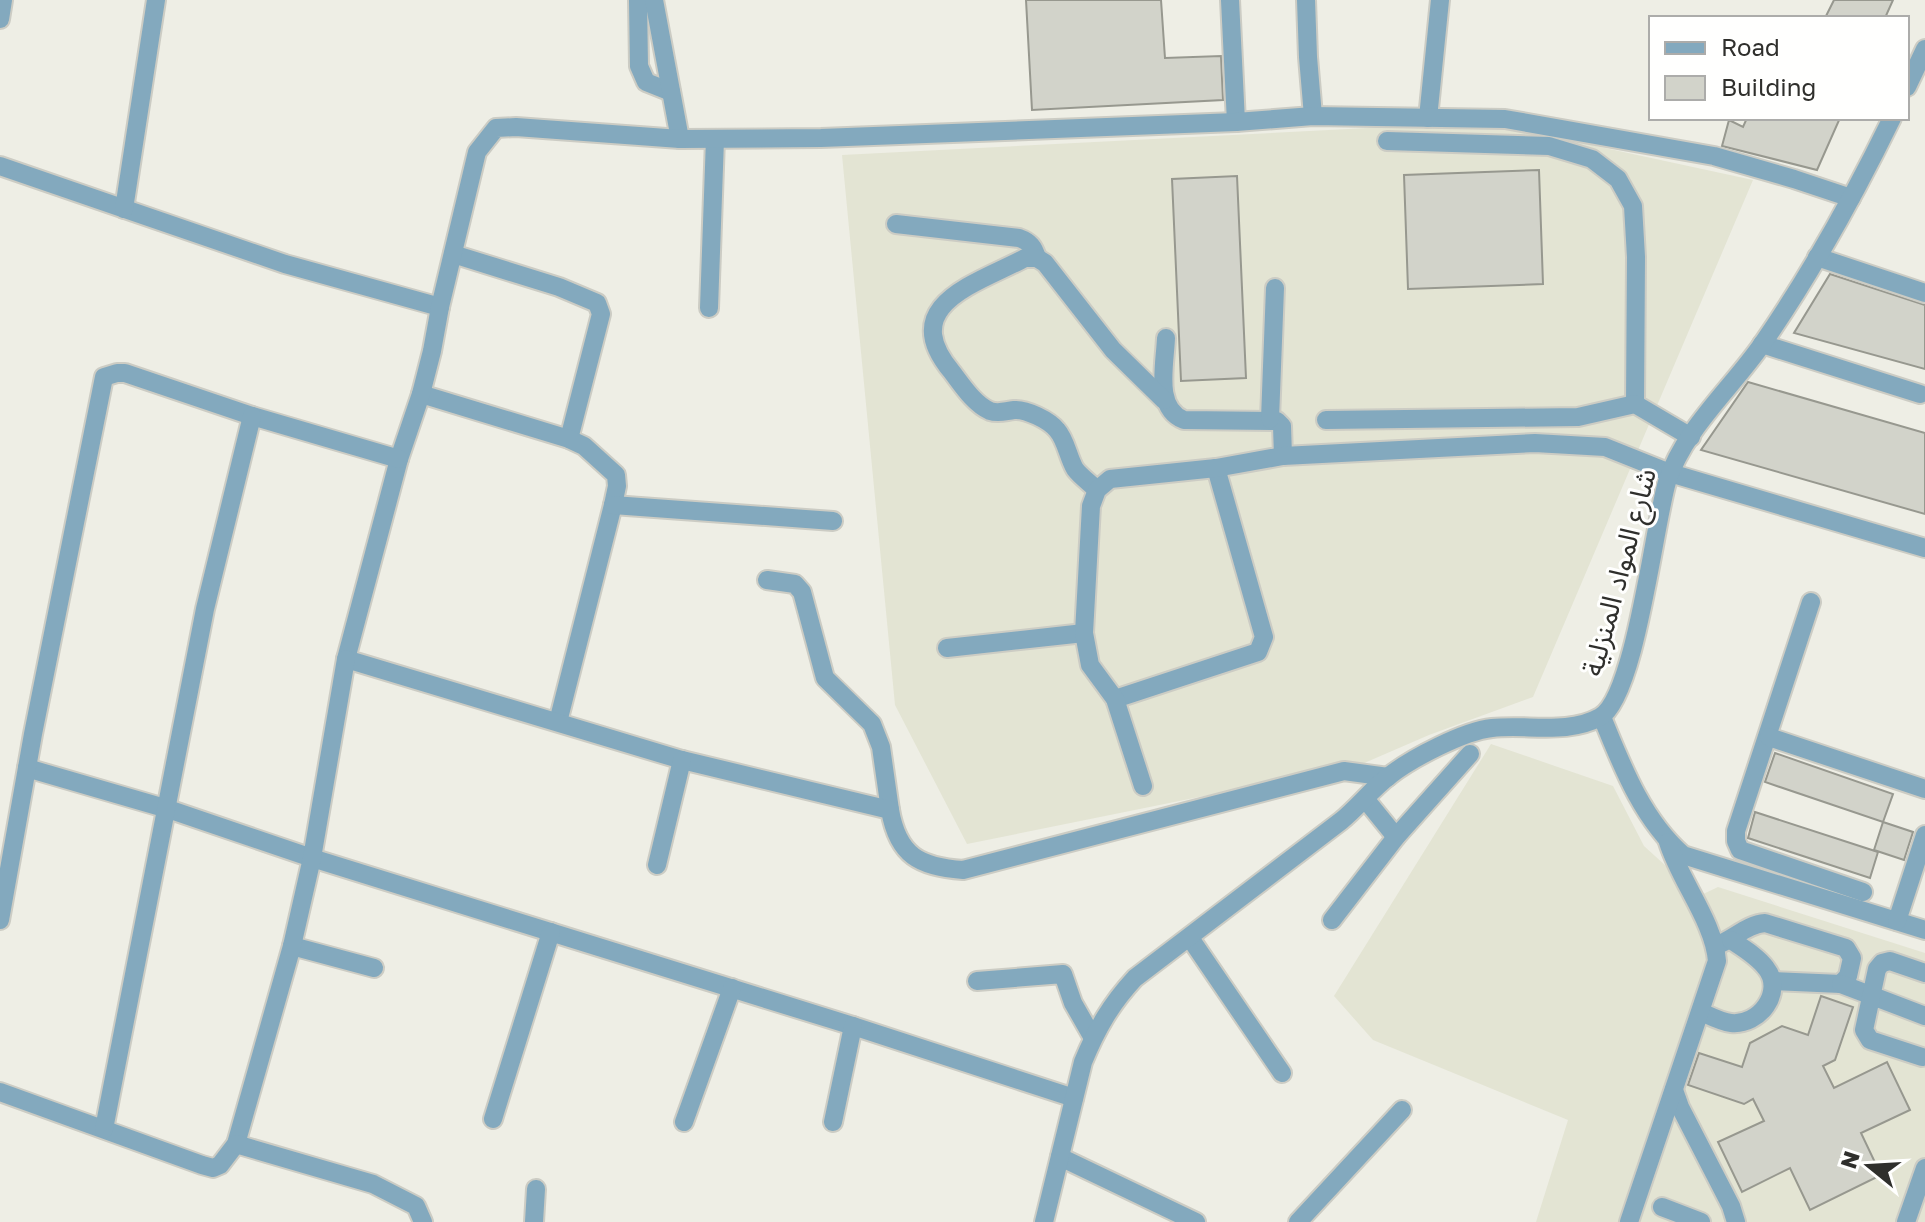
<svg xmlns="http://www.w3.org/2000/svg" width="1925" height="1222" viewBox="0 0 1925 1222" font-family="'Golos Text','Noto Sans Arabic',sans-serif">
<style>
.built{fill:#e3e4d3}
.building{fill:#d2d3ca;stroke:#97988f;stroke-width:2}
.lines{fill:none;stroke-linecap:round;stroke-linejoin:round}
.minor-casing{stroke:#ccccc4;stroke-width:22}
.minor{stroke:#83a9be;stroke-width:18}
.labels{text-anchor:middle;stroke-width:6;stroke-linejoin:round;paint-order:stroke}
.street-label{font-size:28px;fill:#2f2f2c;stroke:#fffffe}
</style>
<rect width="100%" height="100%" fill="#eeeee5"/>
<g class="built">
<path d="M1485,122l268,58 -220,517 -104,38 -67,29 -395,80 -72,-139 -53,-550z"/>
<path d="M1491,744l122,42 31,60 55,50 19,-9 207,66v269h-389l32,-102 -195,-80 -39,-44z"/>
</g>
<g class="building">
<path d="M1026,0h135l4,58 56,-2 2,44 -191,10z"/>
<path d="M1834,0h59l-8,18h-60z"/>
<path d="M1747,118h93l-23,52 -95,-24 7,-26 14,7z"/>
<path d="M1539,170l4,114 -135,5 -4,-114z"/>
<path d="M1237,176l9,202 -65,3 -9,-202z"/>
<path d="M1830,274l95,31v64l-131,-36z"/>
<path d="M1748,382l177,51v81l-224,-64z"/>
<path d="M1775,753l118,41 -10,28 -118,-40z"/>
<path d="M1755,812l123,40 -8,26 -122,-40z"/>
<path d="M1883,822l30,10 -9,28 -30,-10z"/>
<path d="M1821,996l32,11 -18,53 -12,6 11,22 53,-26 23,48 -49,23 20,42 -71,35 -20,-42 -48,24 -24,-50 46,-21 -11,-22 -9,5 -56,-19 11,-32 43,14 8,-24 32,-17 26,9z"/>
</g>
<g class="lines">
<defs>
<g id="minor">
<path d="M638,0l1,66 7,16 25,10"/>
<path d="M654,0l26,139"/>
<path d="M1230,0l6,122"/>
<path d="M1306,0l2,57 5,59"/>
<path d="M0,19l3,-19"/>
<path d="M1907,87l18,-38"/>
<path d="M1428,118l12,-118"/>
<path d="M1387,141l162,5 43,13 26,20 15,27 3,51 -1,147"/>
<path d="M0,166l285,98 155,43"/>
<path d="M124,209l32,-209"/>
<path d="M896,224l123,14c11,4 15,9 18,20"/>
<path d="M453,254l106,33 38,16 4,11 -32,125"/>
<path d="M1817,257l108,36"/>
<path d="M709,308l6,-169"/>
<path d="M1166,338c-1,27 -12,70 18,82l93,1 5,5 1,30"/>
<path d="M1762,344l158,50"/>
<path d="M421,394l148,45 15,7 32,29 1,11 -4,19 -55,217"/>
<path d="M1270,419l5,-131"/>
<path d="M1326,420l252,-3 57,-13 56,33"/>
<path d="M1097,490c-7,-7 -17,-14 -22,-21 -7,-12 -9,-29 -18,-39 -8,-10 -31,-21 -43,-20 -9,1 -15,4 -24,1 -16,-7 -28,-26 -38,-39 -56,-67 24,-88 73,-114h12l8,5 68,87 51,50"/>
<path d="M613,505l220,16"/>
<path d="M767,580l28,4 7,8 23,86 47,46 9,23 9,63"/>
<path d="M1811,602l-75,229v10l4,9 123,42"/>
<path d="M947,648l137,-15"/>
<path d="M1115,699l143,-47 6,-15 -48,-169"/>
<path d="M1602,717c20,49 40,102 81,138l242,75"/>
<path d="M1769,737l156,52"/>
<path d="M27,768l141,41 144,49 541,168 221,72"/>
<path d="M1388,777l-44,-6 -381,99c-43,-3 -65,-14 -73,-60l-208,-50 -336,-101 53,-200 22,-65 11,-43 8,-44 37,-155 19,-24 20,-1 164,12 141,-1 415,-16 77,-6 192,3 209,37 80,23 57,19"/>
<path d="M1143,786l-28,-87 -25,-34 -6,-32 7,-127 6,-16 13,-11 106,-11 67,-12 252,-13 70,4 65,26 255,75"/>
<path d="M1366,800l30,37"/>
<path d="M657,865l25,-105"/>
<path d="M0,920l33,-186 71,-357 13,-4h8l127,43 147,43"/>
<path d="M1332,920l64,-83 74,-83"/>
<path d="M1897,921l28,-86"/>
<path d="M1190,938l92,135"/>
<path d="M292,946l82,22"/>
<path d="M1715,946c18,-6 32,-22 50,-23l81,25 6,10 -4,18 -7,8 -68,-3"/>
<path d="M977,981l86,-7 10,29 20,35"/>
<path d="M1841,984l84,32"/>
<path d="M1701,1012c9,4 20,10 30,11 28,3 54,-31 35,-55 -9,-12 -23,-20 -35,-28"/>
<path d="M1922,1057l-52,-17 -6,-10 13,-61 5,-6 8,-2 35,12"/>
<path d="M1674,1090l6,17 51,99 5,16"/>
<path d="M0,1092l202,73 11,3 7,-3 16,-21 56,-198 20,-88 34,-199"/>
<path d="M493,1119l58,-187"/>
<path d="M684,1122l48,-134"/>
<path d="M833,1122l20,-96"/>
<path d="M104,1129l101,-520 47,-193"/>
<path d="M236,1144l137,40 43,22 7,16"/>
<path d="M1060,1157l136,65"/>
<path d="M1662,1207l39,15"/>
<path d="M534,1222l2,-33"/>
<path d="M1044,1222l39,-160c14,-34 28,-58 52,-84l206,-157c17,-14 31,-32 48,-45 23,-18 75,-45 103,-48 35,-4 76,7 108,-11 35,-19 54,-191 67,-235 17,-53 65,-94 96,-139 49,-71 91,-147 129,-225"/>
<path d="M1298,1222l104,-112"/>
<path d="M1629,1222l88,-261c-3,-39 -37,-80 -49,-119"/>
<path d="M1906,1222l19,-54"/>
</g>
</defs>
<use href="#minor" class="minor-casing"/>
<use href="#minor" class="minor"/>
</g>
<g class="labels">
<g class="street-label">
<text transform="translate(1619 572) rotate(-75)" y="10">شارع المواد المنزلية</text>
</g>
</g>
<rect x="1649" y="16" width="260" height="104" fill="#fffffe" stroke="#acacaa" stroke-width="2"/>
<rect x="1665" y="42" width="40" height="12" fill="#83a9be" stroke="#acacaa" stroke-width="2"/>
<text x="1721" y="56" font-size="24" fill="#2f2f2c">Road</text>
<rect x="1665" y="76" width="40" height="24" fill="#d2d3ca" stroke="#acacaa" stroke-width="2"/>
<text x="1721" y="96" font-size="24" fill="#2f2f2c">Building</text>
<g transform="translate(1869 1166) rotate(288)" stroke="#fffffe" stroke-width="6" paint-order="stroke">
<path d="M0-6L14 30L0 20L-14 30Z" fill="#2f2f2c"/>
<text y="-12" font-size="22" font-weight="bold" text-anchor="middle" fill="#2f2f2c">N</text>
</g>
</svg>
